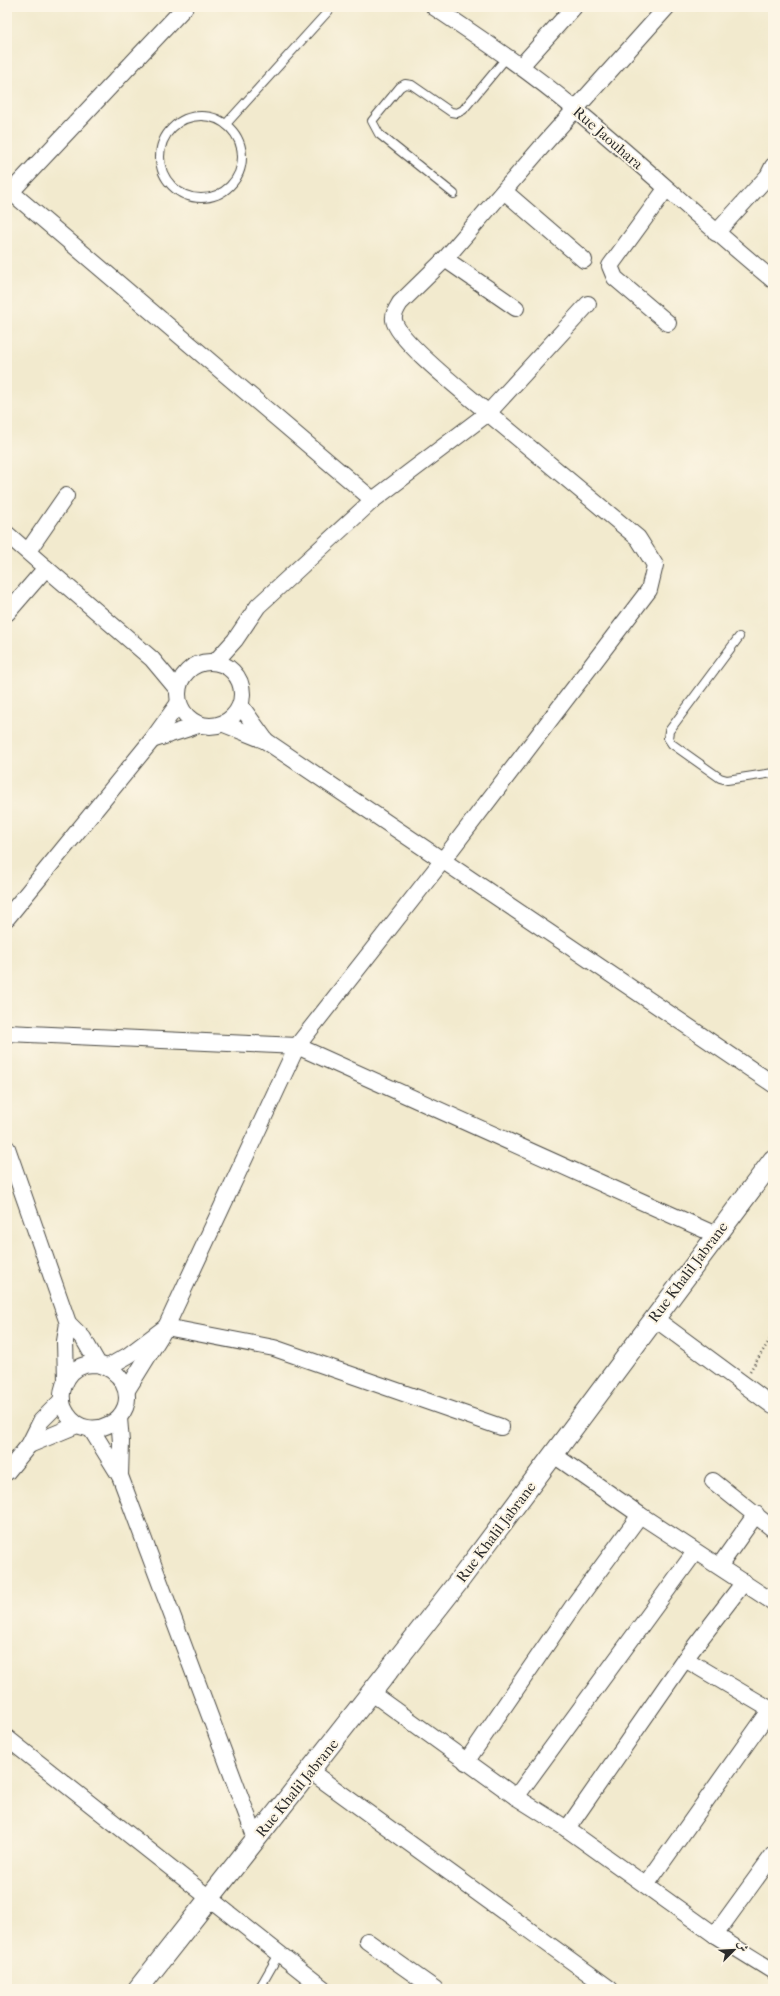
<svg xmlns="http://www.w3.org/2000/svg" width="780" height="1996" viewBox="0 0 780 1996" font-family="'IM FELL French Canon',Amiri,serif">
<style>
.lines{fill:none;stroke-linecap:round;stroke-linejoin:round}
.service-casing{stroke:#494843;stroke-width:10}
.minor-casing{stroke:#494843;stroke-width:18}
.tertiary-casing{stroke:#494843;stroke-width:22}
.path{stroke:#494843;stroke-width:2.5;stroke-dasharray:1 3;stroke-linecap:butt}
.service{stroke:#fff;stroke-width:8}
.minor{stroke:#fff;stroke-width:16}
.tertiary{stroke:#fff;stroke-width:20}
.labels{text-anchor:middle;stroke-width:4;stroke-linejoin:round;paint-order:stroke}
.street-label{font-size:15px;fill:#2b2b2b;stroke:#fcf5e5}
</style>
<rect width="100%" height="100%" fill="#fcf5e5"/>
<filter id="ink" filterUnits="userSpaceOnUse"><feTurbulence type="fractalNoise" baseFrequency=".025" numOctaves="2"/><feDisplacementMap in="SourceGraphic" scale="8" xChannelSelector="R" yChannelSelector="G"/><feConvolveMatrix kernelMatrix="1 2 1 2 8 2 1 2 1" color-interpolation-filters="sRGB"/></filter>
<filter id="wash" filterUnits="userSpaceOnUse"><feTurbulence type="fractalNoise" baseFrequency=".012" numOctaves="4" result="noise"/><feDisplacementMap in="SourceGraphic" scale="16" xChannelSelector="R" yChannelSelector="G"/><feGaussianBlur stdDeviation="0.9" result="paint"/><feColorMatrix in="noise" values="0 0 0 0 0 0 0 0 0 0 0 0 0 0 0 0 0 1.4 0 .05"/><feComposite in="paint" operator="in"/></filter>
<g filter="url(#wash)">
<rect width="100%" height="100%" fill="#f2eace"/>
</g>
<g filter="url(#ink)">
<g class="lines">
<defs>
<g id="service">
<circle cx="201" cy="157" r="41"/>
<path d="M226,124l106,-117"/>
<path d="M454,194l-75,-60 -7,-13 28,-34 5,-3 7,1 39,27 6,1 6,-3 44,-53"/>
<path d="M739,637l-70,94 -1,7 4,6 48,34 7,2 46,-7"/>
<path d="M262,1984l7,5"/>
<path d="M259,1989l20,-35"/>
</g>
<g id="minor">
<path d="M434,7c49,33 97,65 142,103 67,55 130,115 197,170"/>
<path d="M521,66l53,-59"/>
<path d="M666,189l-56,77 5,12 53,45"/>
<path d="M504,191l80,69"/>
<path d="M11,192l362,308"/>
<path d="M7,196l178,-189"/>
<path d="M716,233l52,-57 5,-10"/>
<path d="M445,259l71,49"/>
<path d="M588,304l-100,109c-18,-16 -91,-72 -94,-93 -1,-6 3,-12 6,-17l45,-44 100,-116 122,-136"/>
<path d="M7,534l39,34 -39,45"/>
<path d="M28,551l38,-55"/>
<path d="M46,568l106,91 25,30"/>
<circle cx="210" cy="694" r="32"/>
<path d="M241,706l25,35"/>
<path d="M224,724l42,17 507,343"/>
<path d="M152,740l47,-15"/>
<path d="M7,918l145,-178 26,-36"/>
<path d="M7,1033l290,13 419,189"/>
<path d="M7,1148l61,175 15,15 15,26c11,3 20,9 25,19 19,35 -35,64 -56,31 -12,-17 -2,-44 18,-49 4,-1 9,-1 13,-1"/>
<path d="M654,1318l119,88"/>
<path d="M108,1367l21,-12 37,-28 108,21 227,79"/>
<path d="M66,1380l-1,-39 3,-18"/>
<path d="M127,1390l39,-63 131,-281 146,-186 206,-270 6,-25 -17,-27 -150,-125 -115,87 -115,106 -23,34 -19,21"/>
<path d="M119,1418l2,24 -1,34"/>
<path d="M91,1429l29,47 136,363"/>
<path d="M29,1445l48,-20"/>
<path d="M554,1455l86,60 133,87"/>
<path d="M7,1472l22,-27 12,-24 21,-21"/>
<path d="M713,1481l60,48"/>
<path d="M720,1565l36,-51"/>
<path d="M685,1659l88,52"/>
<path d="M372,1693l144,104 51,32 148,106 58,36"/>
<path d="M7,1738l317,251"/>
<path d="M466,1762l107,-156 67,-91"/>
<path d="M310,1771l300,218"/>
<path d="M516,1797l179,-245"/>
<path d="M567,1829l118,-170 59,-77"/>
<path d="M646,1885l125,-176"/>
<path d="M715,1935l58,-80"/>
<path d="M367,1941l68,48"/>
</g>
<path id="tertiary" d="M138,1989l321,-408 314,-421"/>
</defs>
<use href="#service" class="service-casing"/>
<use href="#minor" class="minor-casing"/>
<use href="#tertiary" class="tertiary-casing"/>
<path class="path" d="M750,1371l23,-36"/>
<use href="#service" class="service"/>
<use href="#minor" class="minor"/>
<use href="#tertiary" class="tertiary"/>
</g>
</g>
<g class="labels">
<g class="street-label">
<text transform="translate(608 138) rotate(41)" y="5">Rue Jaouhara</text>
<text transform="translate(688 1272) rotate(-53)" y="5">Rue Khalil Jabrane</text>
<text transform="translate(496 1532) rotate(-53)" y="5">Rue Khalil Jabrane</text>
<text transform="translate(297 1788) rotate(-51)" y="5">Rue Khalil Jabrane</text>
</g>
</g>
<rect width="780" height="1996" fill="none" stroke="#fcf5e5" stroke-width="24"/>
<g transform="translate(734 1950) rotate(66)" stroke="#fcf5e5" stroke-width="3" paint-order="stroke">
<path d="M0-3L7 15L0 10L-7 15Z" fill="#2b2b2b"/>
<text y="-6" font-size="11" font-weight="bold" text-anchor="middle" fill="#2b2b2b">ش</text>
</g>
</svg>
